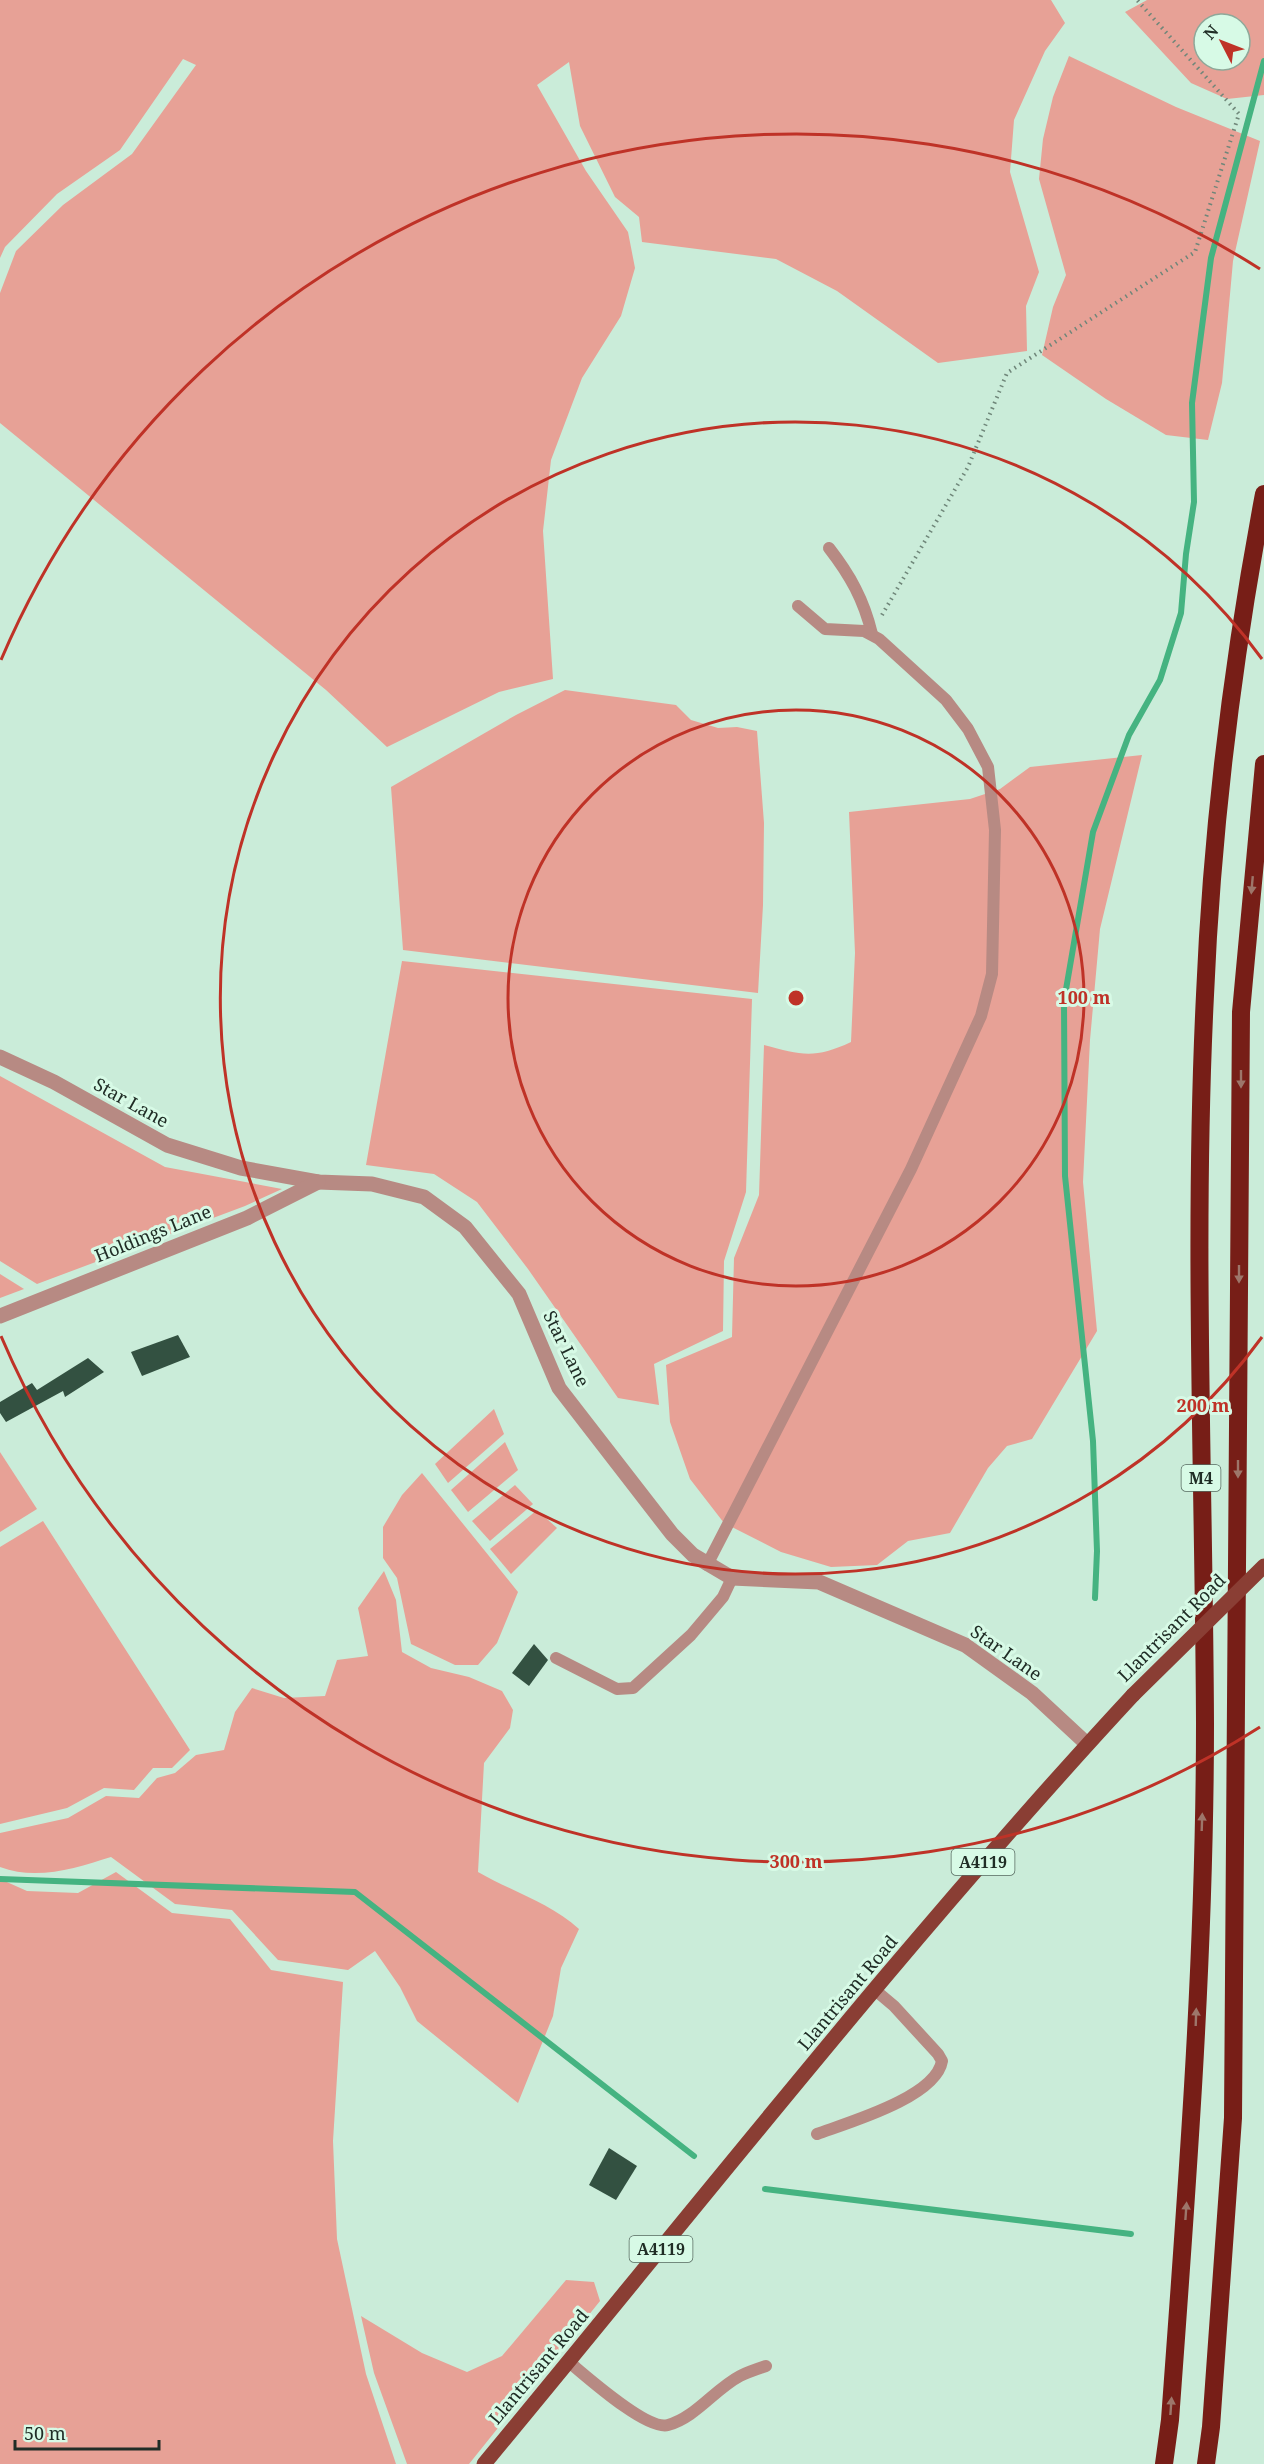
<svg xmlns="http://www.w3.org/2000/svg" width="1264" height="2464" viewBox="0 0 1264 2464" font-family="'Noto Serif',serif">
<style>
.green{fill:#e7a196;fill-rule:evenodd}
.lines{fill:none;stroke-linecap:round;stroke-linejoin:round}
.stream{stroke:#45b381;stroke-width:6}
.building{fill:#335141}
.path{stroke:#6f8679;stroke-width:4;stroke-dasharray:1.5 4.5;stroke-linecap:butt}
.lane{stroke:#b78a83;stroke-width:12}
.street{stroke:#b78a83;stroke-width:15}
.primary{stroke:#8a3e34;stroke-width:15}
.highway{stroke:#771e17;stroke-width:18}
.primary-bridge{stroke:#8a3e34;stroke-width:15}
.oneway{fill:#9d766a}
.ring{fill:none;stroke:#bf3227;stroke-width:3}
.labels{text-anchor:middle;stroke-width:6;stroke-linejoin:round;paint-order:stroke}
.shield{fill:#d7fae6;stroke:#576a60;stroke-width:1.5}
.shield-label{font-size:16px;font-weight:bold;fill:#202d26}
.street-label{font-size:18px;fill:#202d26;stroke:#d7fae6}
.centre{fill:#bf3227;stroke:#d7fae6;stroke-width:3}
.ring-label{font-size:18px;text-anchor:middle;font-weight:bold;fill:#bf3227;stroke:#d7fae6;stroke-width:6;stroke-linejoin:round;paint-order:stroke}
</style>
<rect width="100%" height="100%" fill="#caecd9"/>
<g class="green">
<path d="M0,0h1051l14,23 -20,28 -31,69 -4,52 29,100 -13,34 1,45 -89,12 -101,-72 -61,-32 -134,-17 -3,-25 -24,-20 -35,-71 -11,-64 -32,23 49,86 42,61 7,36 -14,48 -39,62 -31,82 -8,71 10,148 -54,13 -112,55 -61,-57 -326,-267v-130l16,-42 47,-46 69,-51 64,-89 -13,-6 -63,91 -63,44 -52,53 -5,11z"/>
<path d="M1147,0h117v95l-37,4 -36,-16 -66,-71zM1204,24h36v36h-36z"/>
<path d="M1069,56l107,51 84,34 -27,120 -11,122 -14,57 -42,-5 -60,-36 -64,-44 11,-48 13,-32 -27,-96 4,-40 10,-42z"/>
<path d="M565,690l111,15 15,15 27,8 19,-1 20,4 7,92 -1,82 -5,88 -355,-43 -12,-163 125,-72z"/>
<path d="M1142,755l-42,174 -10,111 -7,142 14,149 -65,108 -25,7 -19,22 -38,65 -42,8 -31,24 -46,2 -50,-15 -57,-29 -34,-44 -20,-57 -4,-57 66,-28 2,-79 25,-63 5,-150c37,10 51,14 87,-3l4,-89 -6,-141 121,-13 30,-10 30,-22z"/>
<path d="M402,961l350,38 -6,193 -22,69 -1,70 -69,33 5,41 -41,-7 -90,-129 -51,-67 -43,-28 -68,-9z"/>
<path d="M0,1076l165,91 117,22 -37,17 -208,78 -37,-23z"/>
<path d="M0,1274l24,15 -24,9z"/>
<path d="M494,1409l10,25 -56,49 -13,-19z"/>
<path d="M505,1442l13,28 -50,42 -17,-22z"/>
<path d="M0,1452l37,57 -37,23z"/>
<path d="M422,1473l96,119 -21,51 -19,22h-23l-44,-21 -14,-66 -14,-20v-31l19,-32z"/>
<path d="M515,1485l18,19 -43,37 -18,-20z"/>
<path d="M537,1510l20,18 -46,46 -21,-25z"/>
<path d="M43,1521l147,229 -18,18h-19l-19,22 -30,-2 -37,20 -67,16v-277z"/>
<path d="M384,1571l12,29 6,52 29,16 38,9 33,14 11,19 -3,18 -26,35 -6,109c33,19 72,31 101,57l-18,39 -8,48 -35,87 -101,-82 -17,-34 -25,-36 -27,19 -70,-10 -46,-50 -57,-6 -64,-47c-35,11 -74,24 -111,10v-34l68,-15 38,-22 33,2 18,-20 18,-5 21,-18 28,-5 11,-38 17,-24 32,10 41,-2 12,-36 31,-4 -10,-48z"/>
<path d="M116,1872l56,41 58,6 41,51 72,12 -10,159 4,98 29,135 30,90h-396v-585l27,12 51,2z"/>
<path d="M566,2280l28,2 6,19 -131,163h-62l-33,-91 -13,-57 61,37 45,19 35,-16z"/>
</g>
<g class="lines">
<g class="stream">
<path d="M1095,1598l2,-47 -4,-110 -28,-265 -1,-175 29,-169 36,-97 31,-55 21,-67 5,-59 8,-52 -2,-99 19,-145 53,-197"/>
<path d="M0,1879l355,13 339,264"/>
<path d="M765,2189l366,45"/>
</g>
</g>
<g class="building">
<path d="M178,1335l12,22 -48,19 -11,-24z"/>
<path d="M88,1358l16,14 -39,25 -2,-6 -57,31 -6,-9v-11l32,-19 5,7z"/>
<path d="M534,1644l14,16 -19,26 -17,-13z"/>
<path d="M609,2148l28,18 -21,34 -27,-15z"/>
</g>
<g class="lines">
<path class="path" d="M882,615l86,-148 39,-94 188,-121 44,-138 -102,-114"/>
<g class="lane">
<path d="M829,548c21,27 35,52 43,86"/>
<path d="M707,1565l204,-396 70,-153 11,-42 3,-144 -7,-63 -20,-38 -22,-29 -67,-61 -15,-8 -39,-2 -27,-23"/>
<path d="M556,1658l61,31 16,-1 58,-53 32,-38 9,-19"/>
<path d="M817,2134c33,-12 119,-37 125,-73l-4,-7 -44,-48 -19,-16"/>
<path d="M569,2362c17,14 78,69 99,63 27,-7 47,-36 72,-49 8,-4 17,-7 26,-10"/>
</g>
<g class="street">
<path d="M0,1057l54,25 113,63 74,23 77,14 54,2 52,13 41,30 54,67 40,94 113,146 21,21 39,23 87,4 146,63 67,48 55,51"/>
<path d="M0,1316l247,-98 71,-36"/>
</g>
<path class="primary" d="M484,2464c214,-258 421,-523 649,-769"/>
<g class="highway">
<path d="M1164,2464l6,-44c17,-232 35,-464 35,-697 -1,-243 -12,-486 0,-728 7,-167 28,-337 59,-501"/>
<path d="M1206,2464l5,-37 22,-309 8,-1106 23,-248"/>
</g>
<path class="primary-bridge" d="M1133,1695l131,-129"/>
</g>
<defs><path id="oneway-solid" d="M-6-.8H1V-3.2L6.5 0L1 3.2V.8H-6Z" transform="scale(1.5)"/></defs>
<g class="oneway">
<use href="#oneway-solid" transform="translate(1252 885) rotate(95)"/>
<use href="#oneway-solid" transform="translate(1241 1079) rotate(90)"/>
<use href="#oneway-solid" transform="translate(1239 1274) rotate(90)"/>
<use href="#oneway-solid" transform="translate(1238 1469) rotate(90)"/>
<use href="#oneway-solid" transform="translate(1202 1822) rotate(-88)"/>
<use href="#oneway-solid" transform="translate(1196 2017) rotate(-88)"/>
<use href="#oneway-solid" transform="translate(1186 2211) rotate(-86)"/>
<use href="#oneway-solid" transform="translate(1171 2406) rotate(-86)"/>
</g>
<g class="ring">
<circle cx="796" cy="998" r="288"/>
<path d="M1262 1337A576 576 0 1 1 1262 659"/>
<path d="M1260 1727A864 864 0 0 1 1 1336M1 660A864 864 0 0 1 1260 269"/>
</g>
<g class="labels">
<g class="shield">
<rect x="1181.5" y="1465" width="39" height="26" rx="4.5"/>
<rect x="951.5" y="1849" width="63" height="26" rx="4.5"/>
<rect x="629.5" y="2236" width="63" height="26" rx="4.5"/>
</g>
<g class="shield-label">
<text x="1201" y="1484">M4</text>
<text x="983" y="1868">A4119</text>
<text x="661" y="2255">A4119</text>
</g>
<g class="street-label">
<text transform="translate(131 1103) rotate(29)" y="6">Star Lane</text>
<text transform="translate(153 1234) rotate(-22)" y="6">Holdings Lane</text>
<text transform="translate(566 1349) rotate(64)" y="6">Star Lane</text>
<text transform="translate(1172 1628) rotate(-45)" y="6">Llantrisant Road</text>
<text transform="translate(1006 1653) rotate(35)" y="6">Star Lane</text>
<text transform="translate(848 1993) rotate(-50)" y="6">Llantrisant Road</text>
<text transform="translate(539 2367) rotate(-50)" y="6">Llantrisant Road</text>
</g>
</g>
<circle cx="796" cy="998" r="9" class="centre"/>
<g class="ring-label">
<text x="1084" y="1004">100 m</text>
<text x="1203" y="1412">200 m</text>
<text x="796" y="1868">300 m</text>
</g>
<g transform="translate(1222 42) rotate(312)"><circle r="28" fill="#d7fae6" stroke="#8ea899" stroke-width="1.5"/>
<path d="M0-4.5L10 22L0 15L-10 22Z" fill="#bf3227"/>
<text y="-9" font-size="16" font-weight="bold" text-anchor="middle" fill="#202d26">N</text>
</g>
<path d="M15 2440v9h144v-9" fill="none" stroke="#202d26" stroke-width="3"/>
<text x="24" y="2440" font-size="18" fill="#202d26" stroke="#d7fae6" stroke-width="4.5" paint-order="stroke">50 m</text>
</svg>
